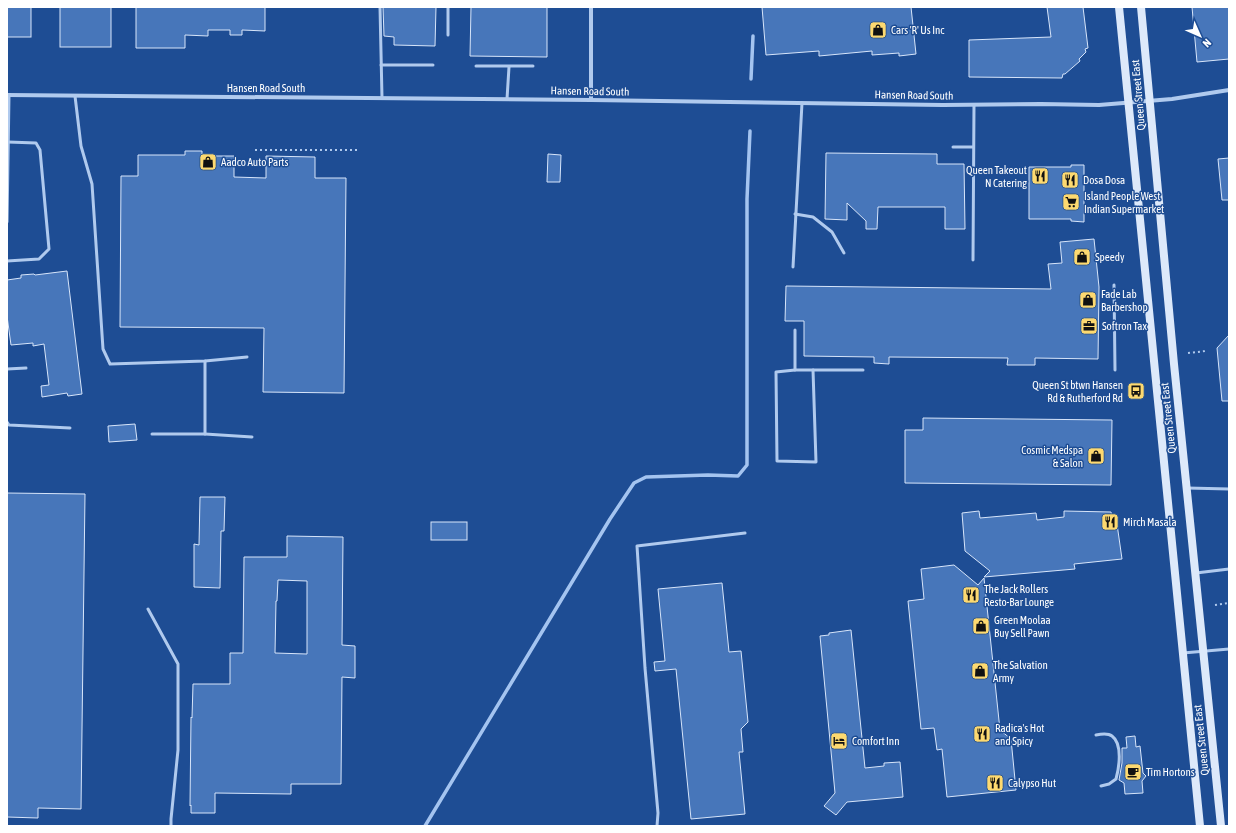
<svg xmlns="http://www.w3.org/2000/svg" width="1236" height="833" viewBox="0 0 1236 833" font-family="'Asap Condensed',sans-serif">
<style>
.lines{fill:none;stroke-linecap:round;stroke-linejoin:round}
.stream{stroke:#a4c4f0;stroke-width:3.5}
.building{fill:#4776ba;stroke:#d7e5fa;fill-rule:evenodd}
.path{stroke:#b0caee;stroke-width:2;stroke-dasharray:2 3;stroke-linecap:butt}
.service{stroke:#b0caee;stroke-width:3}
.minor{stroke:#b0caee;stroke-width:4}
.secondary{stroke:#dde9fa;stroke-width:8}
.labels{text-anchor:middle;stroke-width:3;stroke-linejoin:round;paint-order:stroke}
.poi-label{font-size:11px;fill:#fff;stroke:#1e4d94;text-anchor:start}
.street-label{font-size:11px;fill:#fff;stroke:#1e4d94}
</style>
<rect width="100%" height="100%" fill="#1e4d94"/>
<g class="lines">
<g class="stream">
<path d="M751,79l2,-43"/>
<path d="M425,826l185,-307 24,-36 12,-6 62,-2 30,1 9,-11v-266l3,-68"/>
</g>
</g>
<g class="building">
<rect x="7" y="7" width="24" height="30"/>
<rect x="60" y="7" width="51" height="40"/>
<path d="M136,7h129v24l-23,-1v5h-12v-5h-22v6l-23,-1v13h-49z"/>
<path d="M383,7h53l-1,39 -41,-1v-8l-10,-1z"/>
<path d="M471,7h76v50l-77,-1z"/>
<path d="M762,7h149l5,47 -17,2v-3l-27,2v-4l-53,5v-5l-53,4z"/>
<path d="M1047,7h36l5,41 -3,1 1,3 -7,7 1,2 -15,13h-2l-1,4 -93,-1v-37l82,-3z"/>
<path d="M1192,7h37v52l-32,3z"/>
<path d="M185,151h17v5h32v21l32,1v-22l49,1v21h31l-2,215 -81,-1 1,-64 -144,-1 1,-151h17v-21h47z"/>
<path d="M826,153l111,1v10h27l1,65h-20v-22h-67l-1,22h-11v-8l-19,-18v17l-22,-1z"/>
<path d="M548,154l13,1 -1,27h-13z"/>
<path d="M1229,158v42h-7l-4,-41z"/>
<path d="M1071,165h13v57l-13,-1v-2h-42v-52h42z"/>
<path d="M1094,239l5,48 -1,72 -63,-1v7h-28l1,-7 -119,-1v7l-15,-1v-6l-70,-1v-35h-19l1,-35 265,3 -3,-25 14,-1 -2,-21z"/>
<path d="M67,271l15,123 -14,2 -1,-3 -25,4 -1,-11 8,-1 -5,-41 -11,2v-3l-22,2 -4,-29v-36l14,-2v-3l13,-1 1,1z"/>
<path d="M1229,335v66h-7l-5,-53z"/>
<path d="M923,418l189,2 -1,65 -206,-2v-53h18z"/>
<path d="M135,424l2,16 -28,2 -1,-16z"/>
<path d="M7,493l78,1 -4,315 -43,-1v10l-31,-1z"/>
<path d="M200,497h25l-1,34h-3l-1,57 -26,-1v-43l5,1z"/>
<path d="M979,511l1,7 56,-5 1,7 27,-3v-6l47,1 1,5h4l6,42 -48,5 1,5 -91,8 6,-6 -25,-20 -3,-38z"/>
<rect x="431" y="522" width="36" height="18"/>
<path d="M287,536l56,1 -1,108 13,1v32l-13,-1 -1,107h-50v10l-76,-1v20h-24v-8l-1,1 1,-89 1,1 1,-34h37v-31h13l1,-96h43zM278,580l29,1v73l-32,-1 1,-52h1z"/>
<path d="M954,565l24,20 6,-7 16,152 11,9 5,51 -69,7 -5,-48 -5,1 -3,-22 -13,1 -13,-128 16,-2 -3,-30z"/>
<path d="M722,583l7,69 12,-1 7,71 -7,7 2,23h-4l6,62 -54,5 -15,-150 -21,2 -1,-9 11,-1 -7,-72z"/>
<path d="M851,630l14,138 19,-2v-3l16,-1 3,35 -56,5 -11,13 -12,-9 11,-13 -15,-157 9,-1v-2z"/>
<path d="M1135,736l1,11 4,-1 3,27 3,3 -4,5 1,12 -18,1 -1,-11 -5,-3 3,-17v-15h5l-1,-11z"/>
</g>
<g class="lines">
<g class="path">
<path d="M255,150h105"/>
<path d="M1188,353l18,-2"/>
<path d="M1215,605l14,-2"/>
</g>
<g class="service">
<path d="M380,7l2,91"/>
<path d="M448,35v-28"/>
<path d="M381,65h52"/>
<path d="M476,66h57"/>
<path d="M75,96l6,50 11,38 11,165 7,15 95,-3 42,-4"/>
<path d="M507,99l2,-32"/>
<path d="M953,147h20"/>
<path d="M795,214l18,3 19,15 12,21"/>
<path d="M7,222l2,-127"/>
<path d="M973,260l1,-155"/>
<path d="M7,261l32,-2 10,-10 -9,-99 -4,-7 -28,-1"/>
<path d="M793,267l9,-164"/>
<path d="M1114,285l1,85"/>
<path d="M795,330v40h68"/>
<path d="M7,369l19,-1"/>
<path d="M795,370l-19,2 1,89 39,1 -3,-92"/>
<path d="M7,422l2,3 61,3"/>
<path d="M152,434h53v-73"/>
<path d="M205,434l47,3"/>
<path d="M1187,488l42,1"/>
<path d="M1196,573l33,-4"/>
<path d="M148,609l30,55v86l-7,69v7"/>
<path d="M1183,653l46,-4"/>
<path d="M1096,735c5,-1 12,-2 16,1 11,8 7,32 4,43l-7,5 -8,2"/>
<path d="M657,826l1,-13 -13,-145 -8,-122 108,-13"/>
</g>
<g class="minor">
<path d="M7,95l584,5 352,5 98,-1 58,1 73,-6 57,-9"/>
<path d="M591,100v-93"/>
</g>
<g class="secondary">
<path d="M1119,7l81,819"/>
<path d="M1141,7l33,357 47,462"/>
</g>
</g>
<defs>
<symbol id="shop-square" viewBox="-11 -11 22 22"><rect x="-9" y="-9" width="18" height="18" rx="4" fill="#fdd970" stroke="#1e4d94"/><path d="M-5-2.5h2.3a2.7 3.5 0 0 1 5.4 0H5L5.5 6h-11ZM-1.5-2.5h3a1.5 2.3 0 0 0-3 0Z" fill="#111"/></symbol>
<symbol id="restaurant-square" viewBox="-11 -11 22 22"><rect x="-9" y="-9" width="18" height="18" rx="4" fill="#fdd970" stroke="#1e4d94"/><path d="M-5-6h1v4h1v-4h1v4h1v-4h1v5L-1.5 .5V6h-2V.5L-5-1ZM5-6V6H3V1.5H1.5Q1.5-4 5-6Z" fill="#111"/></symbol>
<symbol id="supermarket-square" viewBox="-11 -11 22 22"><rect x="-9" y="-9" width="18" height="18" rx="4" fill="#fdd970" stroke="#1e4d94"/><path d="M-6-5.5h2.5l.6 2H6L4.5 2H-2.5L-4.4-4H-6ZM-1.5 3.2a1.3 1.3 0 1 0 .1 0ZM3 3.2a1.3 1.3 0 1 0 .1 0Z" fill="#111"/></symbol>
<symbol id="office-square" viewBox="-11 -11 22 22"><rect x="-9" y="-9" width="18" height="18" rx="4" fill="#fdd970" stroke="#1e4d94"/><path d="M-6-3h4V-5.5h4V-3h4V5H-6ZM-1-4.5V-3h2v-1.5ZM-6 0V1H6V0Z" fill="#111"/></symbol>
<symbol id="bus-square" viewBox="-11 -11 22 22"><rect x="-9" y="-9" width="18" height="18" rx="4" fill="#fdd970" stroke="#1e4d94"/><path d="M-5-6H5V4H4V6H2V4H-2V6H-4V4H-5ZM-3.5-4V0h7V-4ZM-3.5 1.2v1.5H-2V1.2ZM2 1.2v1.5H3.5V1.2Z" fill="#111"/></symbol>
<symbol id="hotel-square" viewBox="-11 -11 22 22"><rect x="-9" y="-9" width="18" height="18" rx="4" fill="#fdd970" stroke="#1e4d94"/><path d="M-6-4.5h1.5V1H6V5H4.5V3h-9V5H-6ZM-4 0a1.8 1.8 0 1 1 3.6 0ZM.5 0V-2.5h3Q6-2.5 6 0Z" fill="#111"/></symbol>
<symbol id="cafe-square" viewBox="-11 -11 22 22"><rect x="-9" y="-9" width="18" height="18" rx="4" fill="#fdd970" stroke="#1e4d94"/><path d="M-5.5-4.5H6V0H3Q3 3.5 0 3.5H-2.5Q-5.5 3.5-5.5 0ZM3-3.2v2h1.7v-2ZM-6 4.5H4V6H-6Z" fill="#111"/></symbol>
</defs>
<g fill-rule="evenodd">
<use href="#shop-square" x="868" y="20" width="20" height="20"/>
<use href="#shop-square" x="198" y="152" width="20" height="20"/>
<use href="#restaurant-square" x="1030" y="166" width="20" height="20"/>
<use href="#restaurant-square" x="1060" y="170" width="20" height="20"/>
<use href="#supermarket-square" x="1061" y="192" width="20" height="20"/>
<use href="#shop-square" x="1072" y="247" width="20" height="20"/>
<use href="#shop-square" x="1078" y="290" width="20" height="20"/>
<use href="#office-square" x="1079" y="316" width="20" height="20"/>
<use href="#bus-square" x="1126" y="381" width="20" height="20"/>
<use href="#shop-square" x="1086" y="446" width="20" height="20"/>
<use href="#restaurant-square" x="1100" y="512" width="20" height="20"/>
<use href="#restaurant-square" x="961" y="585" width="20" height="20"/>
<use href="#shop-square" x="971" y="616" width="20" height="20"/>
<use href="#shop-square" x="970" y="661" width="20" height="20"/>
<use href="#restaurant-square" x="972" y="724" width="20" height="20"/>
<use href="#hotel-square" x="829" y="731" width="20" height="20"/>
<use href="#cafe-square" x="1123" y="762" width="20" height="20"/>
<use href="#restaurant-square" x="985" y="773" width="20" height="20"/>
</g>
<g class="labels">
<g class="poi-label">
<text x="891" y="34">Cars 'R' Us Inc</text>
<text x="221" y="166">Aadco Auto Parts</text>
<text x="1027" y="174" text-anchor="end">Queen Takeout<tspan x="1027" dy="13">N Catering</tspan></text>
<text x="1083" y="184">Dosa Dosa</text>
<text x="1084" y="200">Island People West<tspan x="1084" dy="13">Indian Supermarket</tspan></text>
<text x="1095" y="261">Speedy</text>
<text x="1101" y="298">Fade Lab<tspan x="1101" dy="13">Barbershop</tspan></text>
<text x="1102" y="330">Softron Tax</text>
<text x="1123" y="389" text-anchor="end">Queen St btwn Hansen<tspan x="1123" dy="13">Rd &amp; Rutherford Rd</tspan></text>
<text x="1083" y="454" text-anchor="end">Cosmic Medspa<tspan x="1083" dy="13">&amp; Salon</tspan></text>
<text x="1123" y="526">Mirch Masala</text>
<text x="984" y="593">The Jack Rollers<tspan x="984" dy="13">Resto-Bar Lounge</tspan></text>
<text x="994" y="624">Green Moolaa<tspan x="994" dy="13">Buy Sell Pawn</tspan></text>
<text x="993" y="669">The Salvation<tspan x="993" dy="13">Army</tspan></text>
<text x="995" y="732">Radica's Hot<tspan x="995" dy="13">and Spicy</tspan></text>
<text x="852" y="745">Comfort Inn</text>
<text x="1146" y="776">Tim Hortons</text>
<text x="1008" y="787">Calypso Hut</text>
</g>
<g class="street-label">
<text x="266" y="92">Hansen Road South</text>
<text transform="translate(590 91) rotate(1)" y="4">Hansen Road South</text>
<text transform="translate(914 95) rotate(1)" y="4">Hansen Road South</text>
<text transform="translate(1138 95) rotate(-95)" y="4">Queen Street East</text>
<text transform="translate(1168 418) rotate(-96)" y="4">Queen Street East</text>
<text transform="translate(1201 740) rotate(-96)" y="4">Queen Street East</text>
</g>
</g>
<rect width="1236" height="833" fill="none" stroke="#ffffff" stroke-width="16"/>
<g transform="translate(1200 36) rotate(135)" stroke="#1e4d94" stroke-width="3" paint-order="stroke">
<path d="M0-3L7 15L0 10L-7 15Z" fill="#ffffff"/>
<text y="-6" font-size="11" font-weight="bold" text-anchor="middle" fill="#ffffff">N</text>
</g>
</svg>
